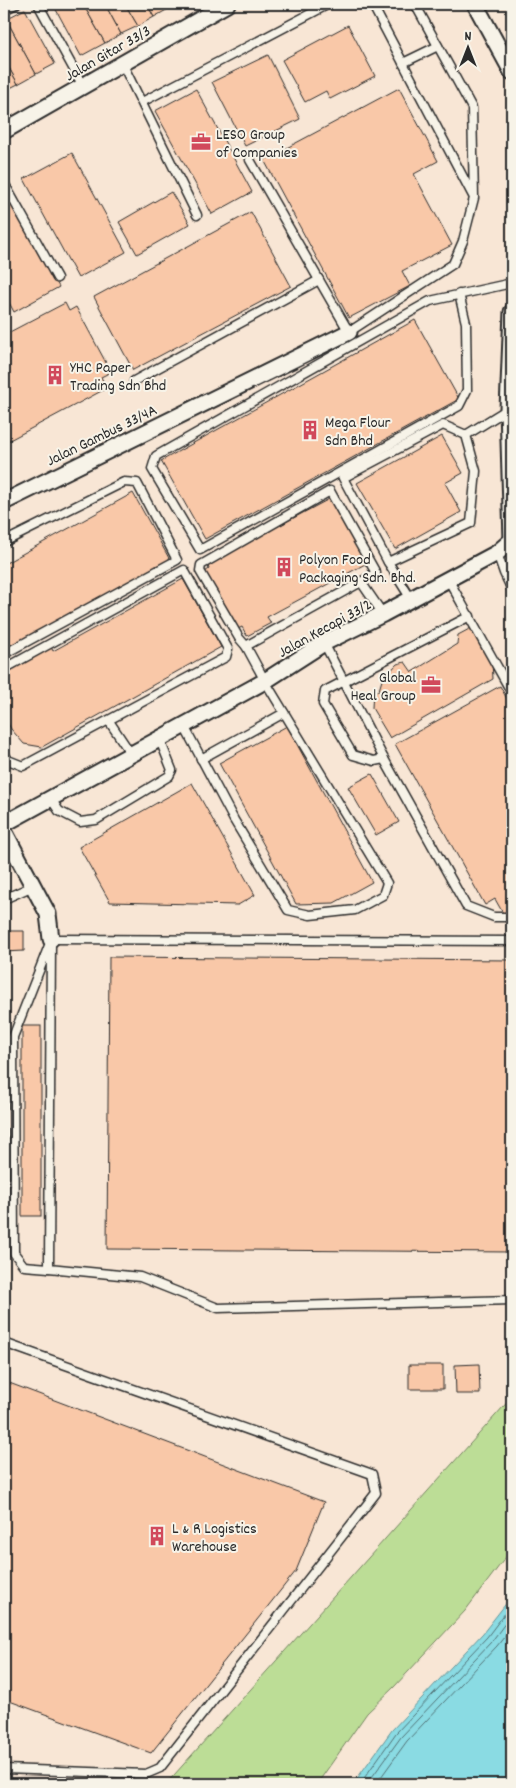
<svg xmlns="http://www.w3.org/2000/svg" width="516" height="1788" viewBox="0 0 516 1788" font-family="Dekko,sans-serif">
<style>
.green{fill:#bcdd96;stroke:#748460}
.water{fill:#8adbe3;stroke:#649599}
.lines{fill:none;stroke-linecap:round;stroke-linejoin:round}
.shore{stroke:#517175;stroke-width:1}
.building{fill:#f9c8a8;stroke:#2b2b2b}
.lane-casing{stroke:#2b2b2b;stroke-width:11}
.street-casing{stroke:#2b2b2b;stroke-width:19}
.lane{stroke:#f7f3e8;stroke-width:8}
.street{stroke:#f7f3e8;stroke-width:15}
.labels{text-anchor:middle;stroke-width:4;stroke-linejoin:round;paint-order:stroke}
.street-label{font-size:16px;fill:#2b2b2b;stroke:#f7f3e8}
.poi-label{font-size:16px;fill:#2b2b2b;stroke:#f7f3e8;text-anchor:start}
</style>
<rect width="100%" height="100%" fill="#f8e6d5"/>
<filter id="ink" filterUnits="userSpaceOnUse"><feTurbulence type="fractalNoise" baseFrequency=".02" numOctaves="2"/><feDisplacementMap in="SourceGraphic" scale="10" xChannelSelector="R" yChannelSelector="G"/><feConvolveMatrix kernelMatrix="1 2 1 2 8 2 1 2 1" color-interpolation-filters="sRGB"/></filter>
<g filter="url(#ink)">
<path class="green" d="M512,1397v152l-47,62 -71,76 -27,26 -50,71h-151z"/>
<path class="water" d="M512,1596v188h-159l39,-54 91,-97z"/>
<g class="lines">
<g class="shore">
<path d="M360,1784l36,-51 91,-96 25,-33"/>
<path d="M367,1784l34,-47 91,-96 20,-27"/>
<path d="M376,1784l31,-43 90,-95 15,-19"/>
</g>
</g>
<g class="building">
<path d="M53,4h30l22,39 -24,13z"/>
<path d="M83,4h22l16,30 -16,9z"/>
<path d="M105,4h20l13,22 -17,8z"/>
<path d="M125,4h22l7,13 -16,9z"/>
<path d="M147,4h20l3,4 -16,9z"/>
<path d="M25,9l30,55 -19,10 -30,-55z"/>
<path d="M6,19l30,55 -18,10 -14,-25v-39z"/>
<path d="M348,25l27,51 -45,23 -4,-8 -21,11 -23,-42z"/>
<path d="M268,55l32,64 -55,27 -33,-64z"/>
<path d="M4,59l14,25 -14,7z"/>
<path d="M399,88l39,73 -24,13 38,71 -50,26 8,15 -61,32 -85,-158z"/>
<path d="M196,89l56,103 -40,22 -57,-103z"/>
<path d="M72,153l54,99 -48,26 -54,-99z"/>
<path d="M171,192l19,32 -53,30 -18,-32z"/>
<path d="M10,198l49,89 -45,25 -10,-19v-92z"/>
<path d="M251,212l40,74 -158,84 -39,-73z"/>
<path d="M65,303l4,8 7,-4 35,65 -10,5 6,11 -103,55v-108z"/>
<path d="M415,320l44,79 -254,140 -44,-78z"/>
<path d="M442,436l21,37 -18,10 16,29 -66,37 -38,-66z"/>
<path d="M133,493l37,67 -166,91v-87z"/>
<path d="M331,498l36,65 -100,54 4,6 -24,13 -5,-9 -6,3 -31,-58 4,-3 -2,-5z"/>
<path d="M183,579l38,68 -179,100 -18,-3 -13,-15 -7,-13v-36l4,-3 3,-11 39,-21 3,6z"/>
<path d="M473,627l19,34 1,18 -103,59 -18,-30 1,-18 2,2 4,-2 3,-10 15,-16 8,-2 7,10 45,-28 1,-9z"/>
<path d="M500,686l12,22v202l-8,5 -9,-16 -10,6 -90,-161z"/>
<path d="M287,726l85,156 -38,21 -38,1 -77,-141z"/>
<path d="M372,774l27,48 -23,13 -28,-48z"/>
<path d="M192,783l63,112 -17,10 -128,-3 -31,-55z"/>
<path d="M4,931h20v20l-20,1z"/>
<path d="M109,957l403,3v292l-405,-3z"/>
<rect x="22" y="1026" width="19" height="190"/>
<path d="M479,1364l1,30h-24l-1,-29z"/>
<rect x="409" y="1365" width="34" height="24"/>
<path d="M4,1381l320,121 -28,69 -145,182 -147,-54z"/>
</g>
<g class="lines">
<defs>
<g id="lane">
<path d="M38,4l45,82"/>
<path d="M372,4l101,192"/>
<path d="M4,10l12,-6"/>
<path d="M122,63l75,152"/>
<path d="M403,63l35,-17"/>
<path d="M142,102l187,-98"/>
<path d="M250,160l99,172 104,-68 10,-23 11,-43 -2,-90 -57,-104"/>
<path d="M4,183l53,95"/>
<path d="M459,294l7,29 1,67 -8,16 -259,144 -48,-81 4,-13 274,-155c27,-6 55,-12 82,-18"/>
<path d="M134,381l185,-101"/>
<path d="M466,435l10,36 -5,52 -83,39 -45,-84 100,-53 23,10 42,-26"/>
<path d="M4,542l120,-60 13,1 40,77 -173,94"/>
<path d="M497,553l7,20 8,17"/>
<path d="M388,562l23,37"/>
<path d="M448,579l64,114"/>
<path d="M361,582l15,-9 -46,-82 -129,74 -1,6 39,67 7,8 115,-64 22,32"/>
<path d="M324,643l60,116 82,147 28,11h18"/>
<path d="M4,669l180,-99 44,79 -2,8 -203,109 -15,-6 -4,-7"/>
<path d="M109,721l22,33"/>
<path d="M184,726l50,94 54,90 22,5 45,-5 28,-15 4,-12 -122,-202 -19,-35"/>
<path d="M201,759l83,-46"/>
<path d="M384,759l-10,2 -21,-6 -30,-51 2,-13 145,-75"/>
<path d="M51,799l8,12 21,11 16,-2 73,-44 3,-6 -12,-30"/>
<path d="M4,899l29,-13"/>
<path d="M51,939l-2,329 91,9 78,31 294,-8"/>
<path d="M51,939l461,2"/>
<path d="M49,1268l-25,-2 -10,-13 -1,-216 37,-94"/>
<path d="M4,1343l368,131 4,19 -216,275 -14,6 -142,-5"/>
</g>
<g id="street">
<path d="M475,4l37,68"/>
<path d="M4,131l223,-127"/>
<path d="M4,502l345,-170"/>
<path d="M4,824l261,-143 59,-38 59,-29 114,-61 15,-13 -4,-131 4,-97"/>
<path d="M4,831l44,83 3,25"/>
</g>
</defs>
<use href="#lane" class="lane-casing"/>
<use href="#street" class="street-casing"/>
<use href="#lane" class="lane"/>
<use href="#street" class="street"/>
</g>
</g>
<defs>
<symbol id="office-bare" viewBox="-9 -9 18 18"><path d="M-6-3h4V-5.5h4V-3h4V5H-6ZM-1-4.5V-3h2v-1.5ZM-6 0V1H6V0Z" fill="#d1495b" stroke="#f7f3e8" stroke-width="2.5" paint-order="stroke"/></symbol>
<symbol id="building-bare" viewBox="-9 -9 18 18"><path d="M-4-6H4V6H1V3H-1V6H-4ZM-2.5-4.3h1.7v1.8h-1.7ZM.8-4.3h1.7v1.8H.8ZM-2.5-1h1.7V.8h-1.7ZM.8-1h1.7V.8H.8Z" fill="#d1495b" stroke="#f7f3e8" stroke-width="2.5" paint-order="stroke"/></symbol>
</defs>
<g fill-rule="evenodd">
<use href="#office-bare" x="187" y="128" width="28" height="28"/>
<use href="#building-bare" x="41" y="361" width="28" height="28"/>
<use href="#building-bare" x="296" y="416" width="28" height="28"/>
<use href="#building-bare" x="270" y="553" width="28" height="28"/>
<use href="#office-bare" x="417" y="671" width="28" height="28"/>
<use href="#building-bare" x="143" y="1522" width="28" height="28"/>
</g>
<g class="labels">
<g class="street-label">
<text transform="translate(107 52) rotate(-30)" y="6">Jalan Gitar 33/3</text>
<text transform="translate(101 434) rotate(-26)" y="6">Jalan Gambus 33/4A</text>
<text transform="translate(324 627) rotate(-29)" y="6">Jalan Kecapi 33/2</text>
</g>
<g class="poi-label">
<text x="216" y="139">LESO Group<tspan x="216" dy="18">of Companies</tspan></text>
<text x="70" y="372">YHC Paper<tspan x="70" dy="18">Trading Sdn Bhd</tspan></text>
<text x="325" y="427">Mega Flour<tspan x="325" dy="18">Sdn Bhd</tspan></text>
<text x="299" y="564">Polyon Food<tspan x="299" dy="18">Packaging Sdn. Bhd.</tspan></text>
<text x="416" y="682" text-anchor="end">Global<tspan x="416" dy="18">Heal Group</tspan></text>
<text x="172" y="1533">L &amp; R Logistics<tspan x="172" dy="18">Warehouse</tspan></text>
</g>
</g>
<rect width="516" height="1788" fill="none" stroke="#f7f3e8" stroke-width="20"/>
<rect x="10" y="10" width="496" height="1768" fill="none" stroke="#2b2b2b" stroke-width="2" filter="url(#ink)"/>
<g transform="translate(468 48)" stroke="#f7f3e8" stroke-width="4" paint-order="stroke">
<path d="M0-4L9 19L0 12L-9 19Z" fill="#2b2b2b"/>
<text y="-8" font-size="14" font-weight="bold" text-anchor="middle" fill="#2b2b2b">N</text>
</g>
</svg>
